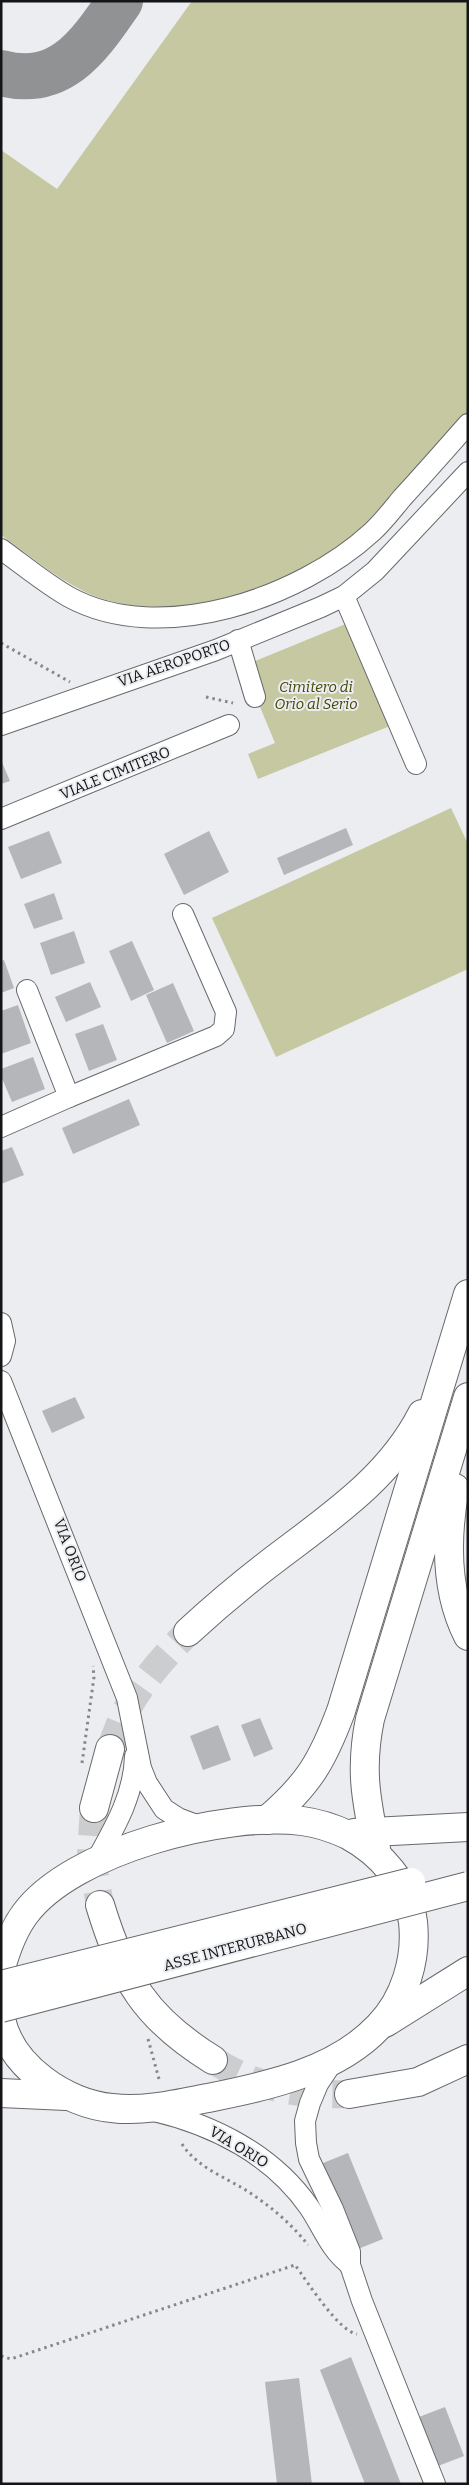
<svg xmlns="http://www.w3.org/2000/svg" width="469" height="2485" viewBox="0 0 469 2485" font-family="Bitter,serif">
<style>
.green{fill:#c5c8a1}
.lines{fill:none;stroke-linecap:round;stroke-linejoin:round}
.taxiway{stroke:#919294;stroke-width:46}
.building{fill:#b4b6b9}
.highway-tunnel{stroke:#cbcdcf;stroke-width:28;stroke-dasharray:28 14;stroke-linecap:butt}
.minor-casing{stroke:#67696b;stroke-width:22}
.highway-casing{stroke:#67696b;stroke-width:30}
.path{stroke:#868789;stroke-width:3;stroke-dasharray:2.5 4;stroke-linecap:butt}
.minor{stroke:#fff;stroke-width:20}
.highway{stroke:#fff;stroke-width:28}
.highway-bridge-casing{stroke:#67696b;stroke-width:30;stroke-linecap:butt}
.highway-bridge{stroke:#fff;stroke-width:28}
.labels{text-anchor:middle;stroke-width:4;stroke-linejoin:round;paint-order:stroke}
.street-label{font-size:15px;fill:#141516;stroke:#ebedf0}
.park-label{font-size:15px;font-style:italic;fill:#454709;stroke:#ebedf0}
</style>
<rect width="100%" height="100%" fill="#ebedf0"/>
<g class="green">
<path d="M192,1h276v417c-37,42 -83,104 -129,134 -9,5 -21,9 -31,14 -62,30 -139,55 -208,32 -36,-13 -68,-41 -99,-63v-385l56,39z"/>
<path d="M348,623l42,103 -132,53 -10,-25 27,-11 -32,-77z"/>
<path d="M451,808l17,36v125l-192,88 -64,-139z"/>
</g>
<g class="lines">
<path class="taxiway" d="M1,73c61,16 89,-29 119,-72"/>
</g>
<g class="building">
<path d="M1,760l9,21 -9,3z"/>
<path d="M346,828l7,17 -69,30 -7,-17z"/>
<path d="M49,831l13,32 -41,16 -13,-32z"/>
<path d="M209,831l20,41 -45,23 -20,-41z"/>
<path d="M54,893l9,26 -29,10 -10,-25z"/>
<path d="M74,931l11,32 -34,12 -11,-32z"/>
<path d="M132,941l22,49 -23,11 -22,-50z"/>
<path d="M4,960l10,28 -13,5v-32z"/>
<path d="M90,982l11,25 -35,15 -11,-25z"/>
<path d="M173,983l21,48 -27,12 -21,-48z"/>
<path d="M18,1005l13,38 -30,11v-43z"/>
<path d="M103,1024l14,36 -28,11 -14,-37z"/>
<path d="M33,1057l12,32 -33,13 -11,-26v-7z"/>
<path d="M129,1099l11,26 -67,29 -11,-26z"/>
<path d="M12,1147l12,28 -23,9v-33z"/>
<path d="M75,1397l10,21 -33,15 -10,-22z"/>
<path d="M260,1718l13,31 -19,8 -13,-32z"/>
<path d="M218,1725l13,35 -28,10 -13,-34z"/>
<path d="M348,2153l35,86 -25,10 -35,-86z"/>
<path d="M351,2357l50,127h-36l-45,-114z"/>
<path d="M299,2378l13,106h-35l-12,-102z"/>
<path d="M445,2407l19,49 -26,10 -19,-49z"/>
</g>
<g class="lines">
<g class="highway-tunnel">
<path d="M110,1749c6,-13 10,-28 17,-40 16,-29 38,-53 61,-77"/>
<path d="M94,1808l-3,46 9,51"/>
<path d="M213,2060c44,28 85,36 136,34"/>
</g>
<defs>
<g id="minor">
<path d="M1,549c22,16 45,35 68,48 92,50 231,1 303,-65 11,-10 20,-22 30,-34 22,-24 44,-49 66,-74"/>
<path d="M344,596l72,168"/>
<path d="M238,640l17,57"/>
<path d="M1,725l215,-75 105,-43 23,-11 31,-25 93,-99"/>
<path d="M1,819l228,-94"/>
<path d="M69,1097l147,-61 8,-7 2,-17 -43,-98"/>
<path d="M1,1127l68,-30 -42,-107"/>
<path d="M1,1323l4,18 -4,15"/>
<path d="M1,1381l126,317 14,70 6,15 17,26 14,9 24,9"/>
<path d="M96,1861c19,-34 38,-66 39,-105"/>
<path d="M334,2060l-16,24 -8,19 -5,18 1,22 3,16 24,50 17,43v13l12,36 73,183"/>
<path d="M154,2111c60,14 119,44 155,96 13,19 21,42 39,56"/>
</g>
<g id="highway">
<path d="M455,1488c-9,48 -10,103 13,148"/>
<path d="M188,1632c25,-23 51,-45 78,-66 58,-45 122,-85 156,-152"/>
<path d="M94,1808l16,-59"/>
<path d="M267,1820c41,-35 55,-58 74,-109l127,-417"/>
<path d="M354,1833l114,-6"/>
<path d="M377,1854c-10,-51 -18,-82 -7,-135l98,-322"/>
<path d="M100,1905c23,75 45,113 113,155"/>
<path d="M1,1968c5,-18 12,-38 24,-54 47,-64 201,-103 277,-93 16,2 31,7 46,14 33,18 60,48 65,87 4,37 -8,77 -34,104 -43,46 -112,60 -171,72 -31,6 -65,14 -96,10 -46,-4 -101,-41 -111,-89"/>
<path d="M385,2023l83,-52"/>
<path d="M1,2093l65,3"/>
<path d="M349,2094l69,-12 50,-23"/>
</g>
</defs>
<use href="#minor" class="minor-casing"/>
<use href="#highway" class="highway-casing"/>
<g class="path">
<path d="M1,643l69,39"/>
<path d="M206,697l27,6"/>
<path d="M82,1763l12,-86 -1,-11"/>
<path d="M148,2039l11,40"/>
<path d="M182,2144c14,22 40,32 62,45 24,15 47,34 64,56"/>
<path d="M1,2356l10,3 284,-94c12,16 44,67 62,69"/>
</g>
<use href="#minor" class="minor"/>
<use href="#highway" class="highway"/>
<defs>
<g id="highway-bridge">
<path d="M1,1985l410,-103"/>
<path d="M1,2008l467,-122"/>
</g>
</defs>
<use href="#highway-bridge" class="highway-bridge-casing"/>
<use href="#highway-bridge" class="highway-bridge"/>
</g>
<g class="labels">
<g class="street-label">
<text transform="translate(174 663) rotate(-19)" y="5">VIA AEROPORTO</text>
<text transform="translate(115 773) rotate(-22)" y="5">VIALE CIMITERO</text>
<text transform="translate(70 1550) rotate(69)" y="5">VIA ORIO</text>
<text transform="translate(235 1947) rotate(-15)" y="5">ASSE INTERURBANO</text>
<text transform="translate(239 2147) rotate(31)" y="5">VIA ORIO</text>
</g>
<g class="park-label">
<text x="316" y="692">Cimitero di<tspan x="316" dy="17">Orio al Serio</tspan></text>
</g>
</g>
<rect width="469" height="2485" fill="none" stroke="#141516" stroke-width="5"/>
</svg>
